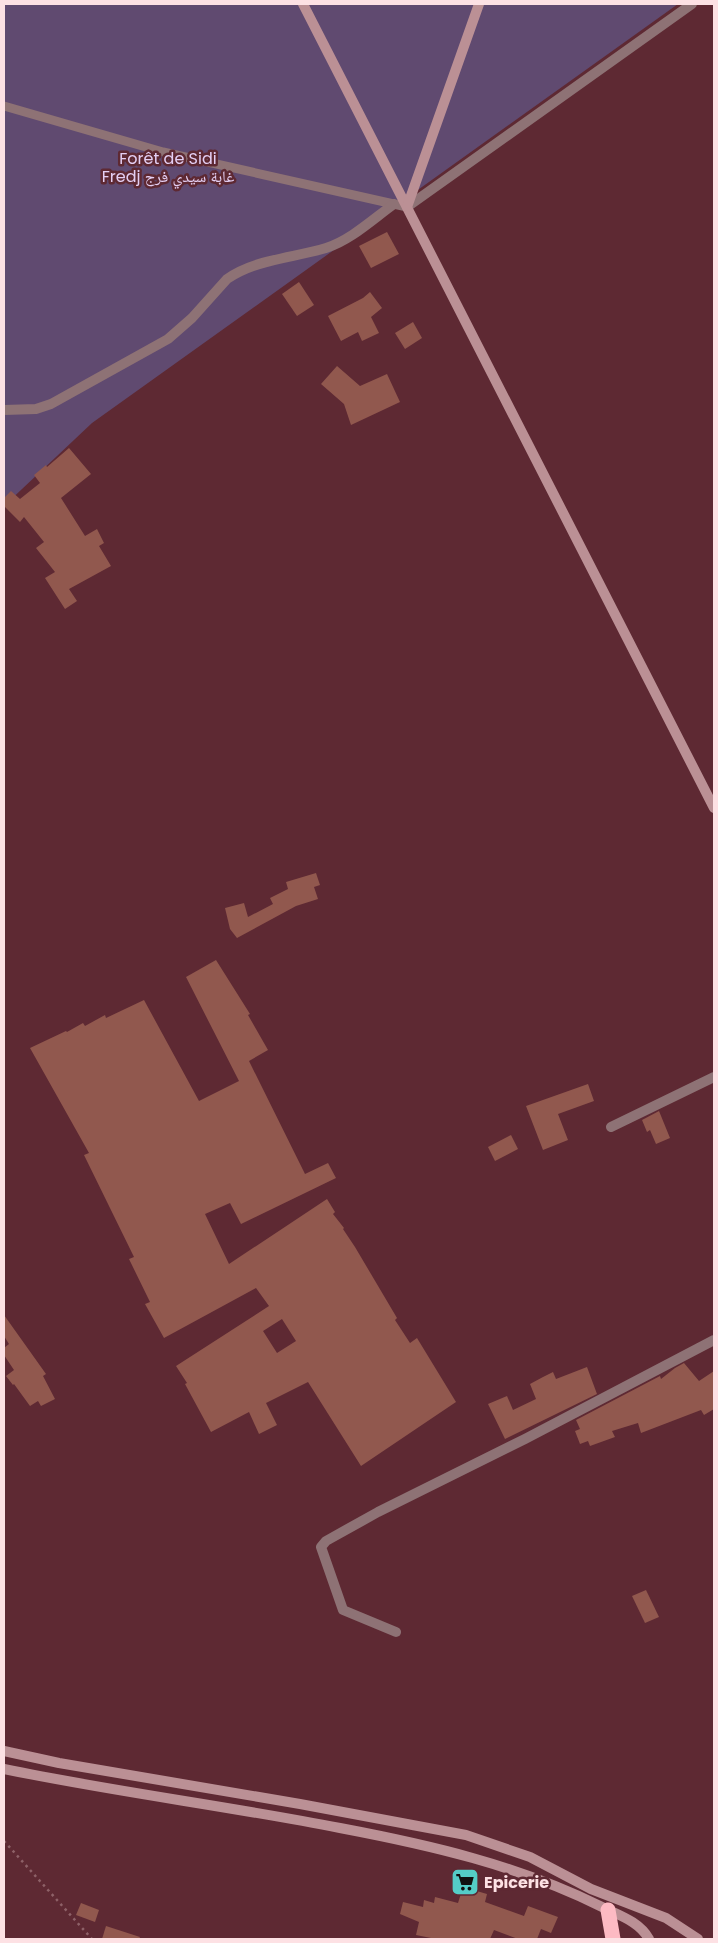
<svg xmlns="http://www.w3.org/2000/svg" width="718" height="1943" viewBox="0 0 718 1943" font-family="Poppins,'Noto Naskh Arabic',sans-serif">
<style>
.green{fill:#604a70}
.building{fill:#91584e;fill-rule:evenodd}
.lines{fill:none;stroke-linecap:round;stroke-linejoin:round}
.path{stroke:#8e6168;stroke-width:2.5;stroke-dasharray:2.5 4;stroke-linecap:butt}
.lane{stroke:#8e7275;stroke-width:9}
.street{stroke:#8e7275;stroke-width:10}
.secondary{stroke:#bb9095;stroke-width:10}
.highway{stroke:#fdbac3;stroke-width:15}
.labels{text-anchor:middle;stroke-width:5;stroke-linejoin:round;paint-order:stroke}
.park-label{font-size:16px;fill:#e4cff4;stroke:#5e2933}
.poi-label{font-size:16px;font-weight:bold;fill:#fde1e4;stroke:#5e2933;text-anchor:start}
</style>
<rect width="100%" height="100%" fill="#5e2933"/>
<path class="green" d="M4,4h674l-586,419 -88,83z"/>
<g class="building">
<path d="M387,232l12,22 -28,14 -12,-22z"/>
<path d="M299,282l15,23 -17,11 -15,-22z"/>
<path d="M370,292l12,16 -11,9 8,16 -17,8 -4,-9 -17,9 -13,-25 35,-18z"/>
<path d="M413,322l9,16 -17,11 -10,-16z"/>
<path d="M337,366l23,20 27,-12 13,28 -49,23 -7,-21 -23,-20z"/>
<path d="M69,448l22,26 -30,24 24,38 12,-7 7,14 -5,3 12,20 -42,23 8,12 -12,8 -20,-31 10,-6 -19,-24 8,-6 -20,-25 -4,5 -16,-16v-8l7,-7 9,8 20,-16 -6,-8 12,-10 1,2z"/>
<path d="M316,873l4,12 -6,2 4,12 -22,7 -59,32 -7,-9 -5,-21 19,-5 4,14 25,-13 -3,-6 18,-9 -2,-7z"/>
<path d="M216,960l34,54 -2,1 20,35 -19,11 56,113 23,-11 8,15 -95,46 -11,-21 -25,11 24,50 98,-65 8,13 -2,2 11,14 -1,1 12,18 42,71 -2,2 15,23 7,-5 39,64 -95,64 -53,-84 -42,21 11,22 -18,9 -10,-22 -38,20 -26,-48 2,-1 -11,-17 93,-60 -13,-18 -92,50 -19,-34 5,-2 -21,-43 5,-2 -50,-102 5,-2 -59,-105 36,-17 1,1 16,-9 2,3 20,-11 1,3 38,-18 55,101 40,-20 -53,-104zM282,1319l14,22 -19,12 -14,-22z"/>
<path d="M588,1084l6,17 -36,13 10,26 -25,10 -17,-44z"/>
<path d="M659,1111l11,27 -14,6 -6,-14 -3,2 -5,-12z"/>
<path d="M511,1135l7,14 -23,12 -7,-14z"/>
<path d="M4,1315l42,59 -3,2 12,23 -14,7 -3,-5 -8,5 -16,-22 -1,1 -7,-9 8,-6 -10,-15v-7l5,-4 -5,-8z"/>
<path d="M684,1363l15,18 15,-10v38l-10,6 -3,-5 -60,23 -3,-10 -26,8 3,6 -25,9 -2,-5 -8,3 -5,-13 5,-2 -4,-9 84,-44 1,3 14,-11z"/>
<path d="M587,1367l10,27 -92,45 -17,-35 19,-8 6,14 23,-11 -6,-15 13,-7 10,-5 3,7z"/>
<path d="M646,1590l13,27 -14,6 -13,-27z"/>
<path d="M463,1887l24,7 -2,8 39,14 4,-10 30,11 -7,16 -10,-4 -4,10h-19l-24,-9 -4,9h-54l-20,-4 3,-13 -19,-8 3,-12 20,5 1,-7 10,3 1,-6 23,6z"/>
<path d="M81,1903l18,7 -4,12 -19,-7z"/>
<path d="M106,1926l34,11 -1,2h-37z"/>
</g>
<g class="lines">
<path class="path" d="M4,1841l88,98"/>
<path class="lane" d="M4,106l159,46 244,55"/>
<g class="street">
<path d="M407,207l285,-203"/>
<path d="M4,410l32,-1 15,-5 117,-65 24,-21 35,-39c29,-20 66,-21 99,-31 25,-8 47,-29 68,-44"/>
<path d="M611,1127l103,-50"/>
<path d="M396,1632l-53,-22 -22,-63 5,-6 52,-29 147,-73 189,-99"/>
</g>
<g class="secondary">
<path d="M303,4l411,804"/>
<path d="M407,207l72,-203"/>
<path d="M4,1751l55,12 241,41 166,31 64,22 61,32 75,29 32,21"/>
<path d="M4,1769c111,23 224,37 336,59 90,17 177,37 260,78 18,9 39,15 49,33"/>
</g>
<path class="highway" d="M608,1910l5,29"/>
</g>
<defs>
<symbol id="supermarket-square" viewBox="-11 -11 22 22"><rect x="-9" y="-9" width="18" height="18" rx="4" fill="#54cdc7" stroke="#5e2933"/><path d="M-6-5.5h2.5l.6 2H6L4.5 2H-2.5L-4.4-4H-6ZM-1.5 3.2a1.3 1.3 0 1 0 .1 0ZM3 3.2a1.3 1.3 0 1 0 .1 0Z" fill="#111"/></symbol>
</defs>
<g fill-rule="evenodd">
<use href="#supermarket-square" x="449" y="1866" width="32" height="32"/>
</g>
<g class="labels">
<g class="park-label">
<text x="168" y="164">Forêt de Sidi<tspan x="168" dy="18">Fredj غابة سيدي فرج</tspan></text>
</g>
<g class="poi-label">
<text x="484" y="1888">Epicerie</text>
</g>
</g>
<rect width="718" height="1943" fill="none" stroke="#fde1e4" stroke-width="10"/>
</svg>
